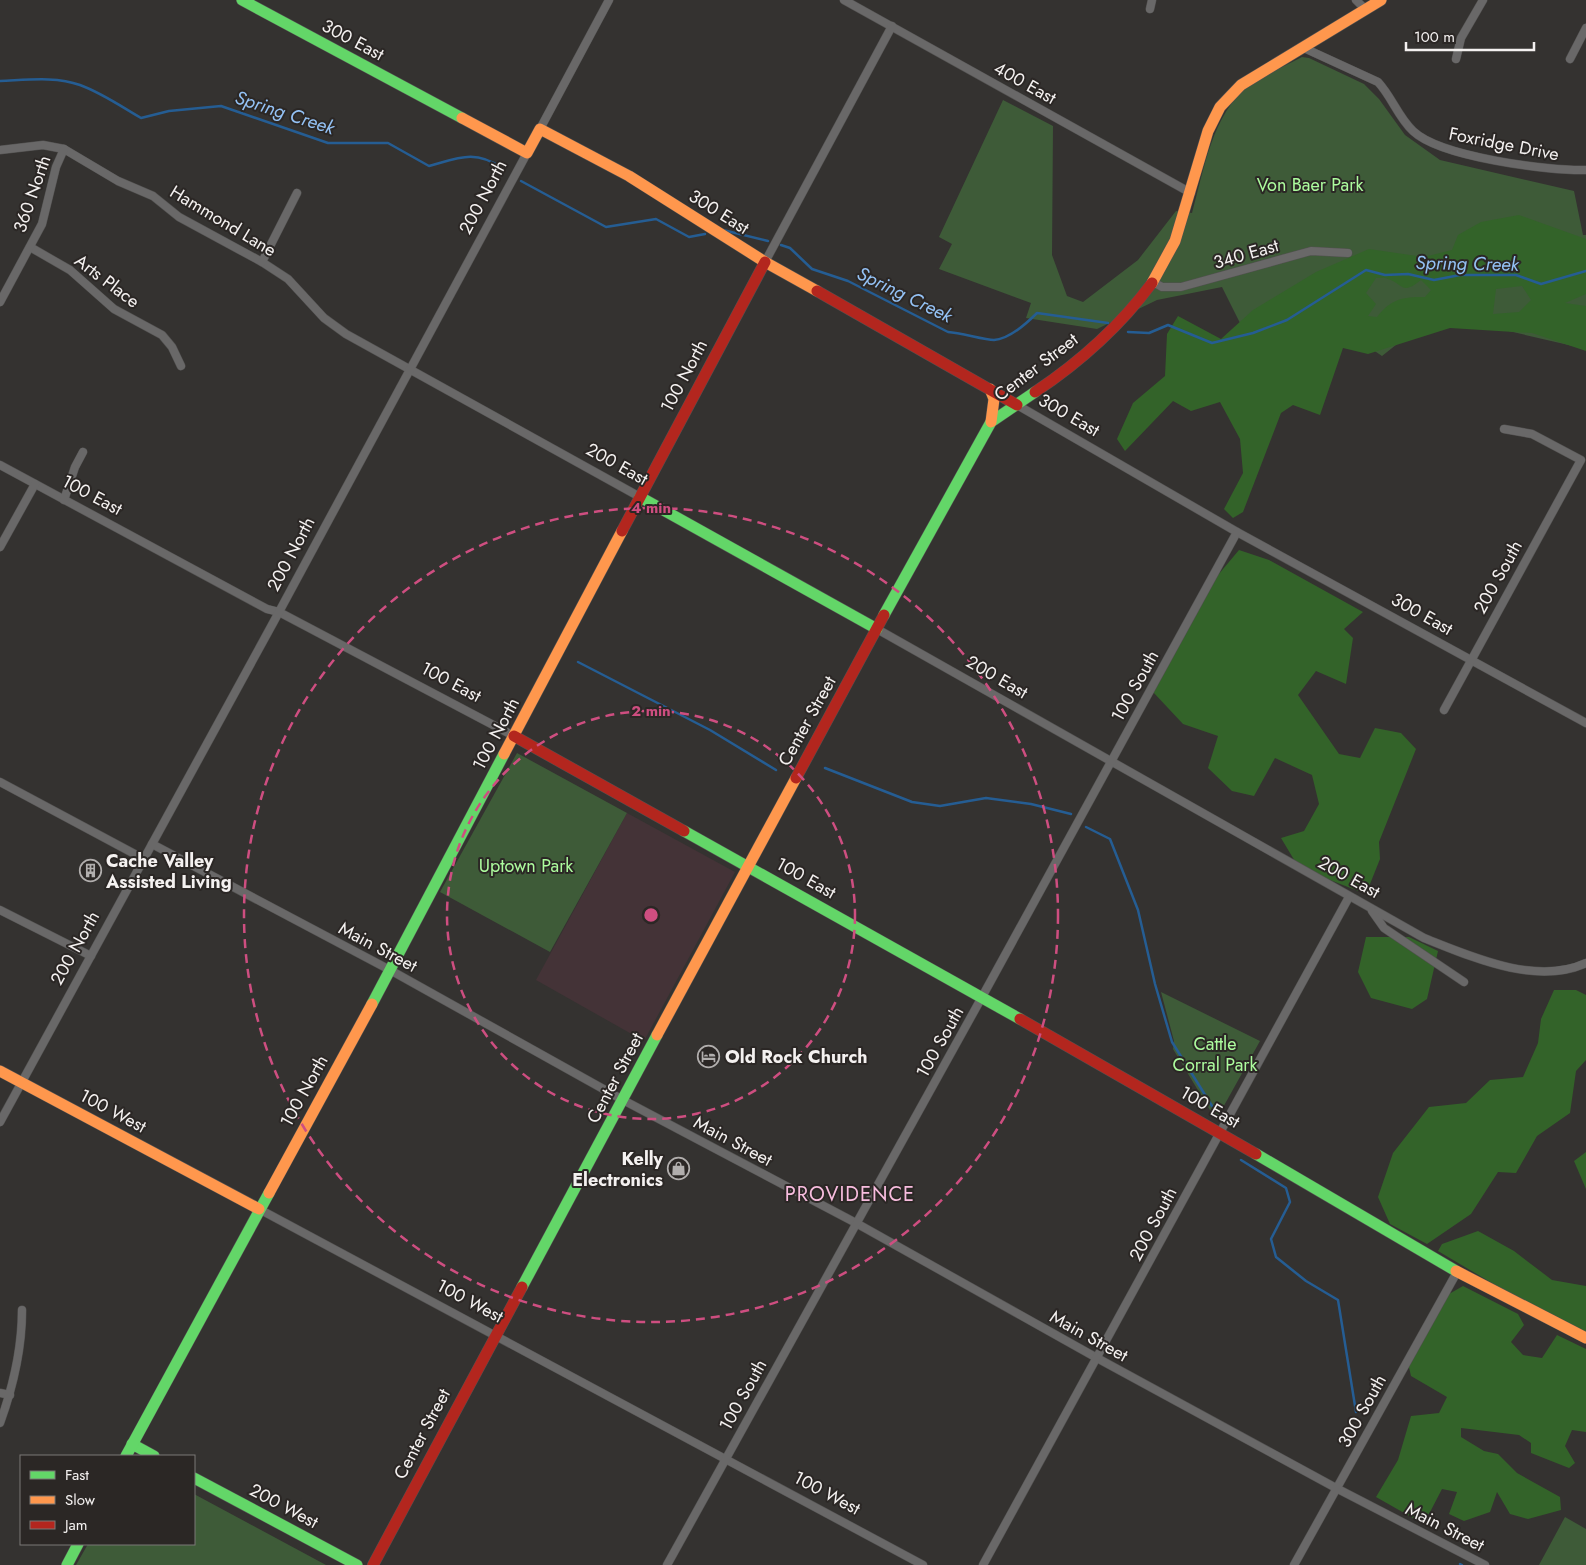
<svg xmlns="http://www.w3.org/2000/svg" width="1586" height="1565" viewBox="0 0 1586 1565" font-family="Jost,sans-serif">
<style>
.education{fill:#443337}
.green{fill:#3e5b38}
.forest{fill:#336329;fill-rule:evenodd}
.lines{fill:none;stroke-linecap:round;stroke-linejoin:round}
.stream{stroke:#255d93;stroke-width:2.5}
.street-casing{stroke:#525150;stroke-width:9}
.fast-casing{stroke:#525150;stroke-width:12}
.slow-casing{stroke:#525150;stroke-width:12}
.jam-casing{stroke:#525150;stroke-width:12}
.street{stroke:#696868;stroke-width:8}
.fast{stroke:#63d668;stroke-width:11}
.slow{stroke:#ff974d;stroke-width:11}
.jam{stroke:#b3261e;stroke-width:11}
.ring{fill:none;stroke:#ce4e80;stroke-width:2.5;stroke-dasharray:9 6}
.labels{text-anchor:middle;stroke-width:4;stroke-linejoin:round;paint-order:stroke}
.street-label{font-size:18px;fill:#f4f1f0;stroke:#2b2725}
.park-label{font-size:18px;fill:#adfc9e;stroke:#2b2725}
.poi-label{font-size:18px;font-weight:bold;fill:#f4f1f0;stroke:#2b2725;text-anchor:start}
.water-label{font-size:19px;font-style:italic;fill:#94c2f5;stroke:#2b2725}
.quarter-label{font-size:20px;letter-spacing:1px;fill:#f8bddf;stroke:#2b2725}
.centre{fill:#ce4e80;stroke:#2b2725;stroke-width:2.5}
.ring-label{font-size:15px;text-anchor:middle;font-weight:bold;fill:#ce4e80;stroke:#2b2725;stroke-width:4;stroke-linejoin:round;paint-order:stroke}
</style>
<rect width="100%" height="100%" fill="#343230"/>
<path class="education" d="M627,813l108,59 -91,169 -108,-61z"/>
<g class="green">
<path d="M1302,57l7,1 55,26 15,15 26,36 35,25 134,31 9,44h3v114l-151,-35 -53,42 -37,-25 -104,-6 -19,-38 -65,13 -60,29 -71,-11 5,-15 -92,-34 13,-25 -13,-7 64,-137 50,26 -1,129 15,41 16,6 55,-42 38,-49 16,2c12,-43 20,-100 58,-128 16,-11 35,-19 52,-28z"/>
<path d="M517,753l110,60 -77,139 -110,-60z"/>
<path d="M1161,992l99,49 -44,79 -43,-71 1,-8z"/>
<path d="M194,1494l132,71h-250l12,-21h106z"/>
<path d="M1565,1517l21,12v36h-47z"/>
</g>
<g class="forest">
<path d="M1519,215l67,24v55l-21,9 21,3v45l-54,-18 -82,-5 -82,26 -25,-6 -23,67 -27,-10 -12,8 -38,99 -10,6 -9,-9 19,-36 -3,-34 -20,-37 -29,9 -18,-10 -48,50 -8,-12 16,-36 32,-27 2,-42 11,-18 43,23 32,-29 63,-38 53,-23 55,8 28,-7 6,-15 23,-13zM1376,278c3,0 9,-1 12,1 16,5 13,17 33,1l10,10 -6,7c-23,0 -34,2 -48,20l-9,-1 8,-12 -10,-11zM1522,286l9,14 -12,12 -26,2 3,-25z"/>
<path d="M1239,550l30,10 94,52 -19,17 9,9 -7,46 -30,-13 -18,24 41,59 21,4 15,-30 26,5 15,16 -37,93 1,17 -14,35 -67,-26 -18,-30 23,-7 15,-27 -7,-29 -37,-17 -21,38 -22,-5 -24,-23 10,-32 -35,-12 -30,-32 60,-111z"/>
<path d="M1366,937h43l29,14 -11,48 -15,10 -41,-11 -13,-26z"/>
<path d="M1554,990h22l10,5v65l-10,11 -6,42 -33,23 -21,37 -18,-1 -27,42 -44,30 -37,-20 -12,-27 15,-44 36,-46 37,-4 24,-23 33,-3 15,-34 3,-24z"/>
<path d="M1586,1152v37l-12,-28z"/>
<path d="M1478,1231l36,20 38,29 34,6v53l-148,-88 4,-7z"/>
<path d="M1463,1286l55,28 6,11 -13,17 12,13 19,3 15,-23 29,14v83l-14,-2 -7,16 10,17 -6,5 -38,-15v-10l-12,-8 -58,-7v9l23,14 14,3 19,19 43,24 1,13 -33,9 -18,-5 -13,-22 -7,20 -26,9 -15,-7 8,-22 -15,-3 -13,25 -16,4 -37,-21 22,-37 13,-44 28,-3 8,-16 -36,-21 -3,-13 41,-69z"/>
</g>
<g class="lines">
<g class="stream">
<path d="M0,81c26,-1 56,-5 80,4 22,8 42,22 61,33l28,-7 52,-5 107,37h60l41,23c29,-8 46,-17 73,2"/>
<path d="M521,181l85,46 50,-8 33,18 16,-3"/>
<path d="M723,230l45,11"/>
<path d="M781,245l9,3 22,21 36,12 100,51c14,1 36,8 46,8 15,-1 33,-17 43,-27l71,10"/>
<path d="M1128,332l21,1 19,-8 44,18 41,-10 34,-13 79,-50 19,5 23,-1 26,6 26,-5h56l25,9 45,-13"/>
<path d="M578,662l132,68 66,40"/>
<path d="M825,768l87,34 28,4 46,-8 45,6 40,10"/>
<path d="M1086,827l24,12 28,71 17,74 17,58 40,64"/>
<path d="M1241,1160l45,28 4,14 -19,37 5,18 30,24 32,19 18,112"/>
<path d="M1460,1564l2,1"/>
</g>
<defs>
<g id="street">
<path d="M844,0l347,193"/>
<path d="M1356,0l10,10"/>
<path d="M1150,9l2,-9"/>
<path d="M1304,48l74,34c14,15 20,35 35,49 27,26 135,40 173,39"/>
<path d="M1456,59l5,-21 22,-38"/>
<path d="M1570,59l16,-31"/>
<path d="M540,129l69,-129"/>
<path d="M0,150l43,-5 21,4 54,32 35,15 26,21 83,45 26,17 36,39 22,16 294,163"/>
<path d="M30,247l40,23 44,39 48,26 10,12 9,19"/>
<path d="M262,262l35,-69"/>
<path d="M765,262l127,-236"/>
<path d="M1153,282l9,5h19l130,-36 37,2"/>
<path d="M0,302l42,-78 14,-57 8,-18"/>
<path d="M1017,405l220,127 349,191"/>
<path d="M0,465l267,144 12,3 235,124"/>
<path d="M64,500l11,-33 8,-15"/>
<path d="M0,547l35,-63"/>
<path d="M877,629l547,309c48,19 112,48 162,25"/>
<path d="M1444,710l137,-250 -49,-26 -28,-5"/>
<path d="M0,782l144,77"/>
<path d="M152,844l238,126 233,130 233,123 241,135 239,130 149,77"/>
<path d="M0,910l91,46"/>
<path d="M1372,911l12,17 80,54"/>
<path d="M0,1122l273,-499 254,-470"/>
<path d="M259,1209l664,356"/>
<path d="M0,1393l10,2"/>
<path d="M0,1423c13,-36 22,-74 22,-113"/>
<path d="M667,1565l315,-568 255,-465"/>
<path d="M983,1565l366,-668"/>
<path d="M1294,1565l163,-293"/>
</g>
<g id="fast">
<path d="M242,0l220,118"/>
<path d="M640,497l237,132"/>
<path d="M884,615l107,-193 44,-30"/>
<path d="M684,831l336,188"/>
<path d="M372,1004l132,-250"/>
<path d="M1256,1154l200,117"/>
<path d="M522,1287l135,-252"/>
<path d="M132,1444l22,12"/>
<path d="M126,1456l143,-263"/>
<path d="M194,1478l163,87"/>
<path d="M67,1565l11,-21"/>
</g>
<g id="slow">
<path d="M462,118l65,35 13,-24 89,47 136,86 52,29"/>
<path d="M1152,283l23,-42 33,-110 12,-24 21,-22 140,-85"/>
<path d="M990,389l4,10 -3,23"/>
<path d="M504,754l118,-223"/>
<path d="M657,1035l139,-257"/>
<path d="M0,1071l259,138"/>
<path d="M269,1193l103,-189"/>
<path d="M1456,1271l130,67"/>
</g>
<g id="jam">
<path d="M817,291l200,114"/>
<path d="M1035,392c45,-30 85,-66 117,-109"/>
<path d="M622,531l143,-269"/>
<path d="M514,736l170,95"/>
<path d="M796,778l88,-163"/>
<path d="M1020,1019l236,135"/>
<path d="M373,1565l149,-278"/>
</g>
</defs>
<use href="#street" class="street-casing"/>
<use href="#fast" class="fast-casing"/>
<use href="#slow" class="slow-casing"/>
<use href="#jam" class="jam-casing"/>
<use href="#street" class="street"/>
<use href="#fast" class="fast"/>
<use href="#slow" class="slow"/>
<use href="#jam" class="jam"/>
</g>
<g class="ring">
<circle cx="651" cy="915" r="204"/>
<circle cx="651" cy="915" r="407"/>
</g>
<defs>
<symbol id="building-ring" viewBox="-11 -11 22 22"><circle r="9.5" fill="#2b2725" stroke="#b1aead" stroke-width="1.5"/><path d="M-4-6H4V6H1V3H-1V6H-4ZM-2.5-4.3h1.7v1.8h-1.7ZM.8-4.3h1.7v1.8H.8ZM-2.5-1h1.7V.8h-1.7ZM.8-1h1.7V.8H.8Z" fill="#b1aead"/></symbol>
<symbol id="hotel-ring" viewBox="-11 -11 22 22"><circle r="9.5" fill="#2b2725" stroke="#b1aead" stroke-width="1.5"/><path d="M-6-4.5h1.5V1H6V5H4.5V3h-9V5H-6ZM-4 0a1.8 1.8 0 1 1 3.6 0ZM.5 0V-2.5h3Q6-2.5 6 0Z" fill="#b1aead"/></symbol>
<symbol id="shop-ring" viewBox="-11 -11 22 22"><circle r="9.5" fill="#2b2725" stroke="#b1aead" stroke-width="1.5"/><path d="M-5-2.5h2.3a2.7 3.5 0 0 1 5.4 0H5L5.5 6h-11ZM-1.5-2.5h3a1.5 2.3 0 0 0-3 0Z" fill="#b1aead"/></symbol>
</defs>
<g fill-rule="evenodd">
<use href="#building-ring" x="78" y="858" width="25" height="25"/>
<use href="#hotel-ring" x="696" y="1044" width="25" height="25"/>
<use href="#shop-ring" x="666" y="1156" width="25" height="25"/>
</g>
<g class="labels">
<g class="street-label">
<text transform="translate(353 40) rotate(28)" y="6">300 East</text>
<text transform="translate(1025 83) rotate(29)" y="6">400 East</text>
<text transform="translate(1504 144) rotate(11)" y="6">Foxridge Drive</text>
<text transform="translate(32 194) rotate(-71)" y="6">360 North</text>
<text transform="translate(483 197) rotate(-62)" y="6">200 North</text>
<text transform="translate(719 212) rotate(32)" y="6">300 East</text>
<text transform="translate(223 221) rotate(31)" y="6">Hammond Lane</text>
<text transform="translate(1246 254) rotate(-16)" y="6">340 East</text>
<text transform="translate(107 281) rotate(37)" y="6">Arts Place</text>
<text transform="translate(1036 367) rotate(-37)" y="6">Center Street</text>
<text transform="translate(684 376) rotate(-62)" y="6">100 North</text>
<text transform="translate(1069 415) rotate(30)" y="6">300 East</text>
<text transform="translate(617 464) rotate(29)" y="6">200 East</text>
<text transform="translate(92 495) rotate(28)" y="6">100 East</text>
<text transform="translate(291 554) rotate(-62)" y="6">200 North</text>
<text transform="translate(1498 577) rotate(-61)" y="6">200 South</text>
<text transform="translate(1422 614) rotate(29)" y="6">300 East</text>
<text transform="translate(997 677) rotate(30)" y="6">200 East</text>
<text transform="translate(451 682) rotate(28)" y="6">100 East</text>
<text transform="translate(1135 686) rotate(-61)" y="6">100 South</text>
<text transform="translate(807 721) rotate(-61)" y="6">Center Street</text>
<text transform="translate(496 734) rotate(-62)" y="6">100 North</text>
<text transform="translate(1349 877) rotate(29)" y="6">200 East</text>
<text transform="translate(806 878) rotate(29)" y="6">100 East</text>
<text transform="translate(378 947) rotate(28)" y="6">Main Street</text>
<text transform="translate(75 948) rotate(-61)" y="6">200 North</text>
<text transform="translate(940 1042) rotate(-61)" y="6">100 South</text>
<text transform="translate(615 1078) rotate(-62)" y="6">Center Street</text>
<text transform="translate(304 1091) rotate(-61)" y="6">100 North</text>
<text transform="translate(1210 1107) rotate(30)" y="6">100 East</text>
<text transform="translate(113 1111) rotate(28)" y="6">100 West</text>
<text transform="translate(733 1141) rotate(28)" y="6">Main Street</text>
<text transform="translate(1153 1224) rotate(-62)" y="6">200 South</text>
<text transform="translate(470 1301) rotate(28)" y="6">100 West</text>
<text transform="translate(1089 1336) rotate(29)" y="6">Main Street</text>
<text transform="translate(743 1395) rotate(-61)" y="6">100 South</text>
<text transform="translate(1362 1411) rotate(-61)" y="6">300 South</text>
<text transform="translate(422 1434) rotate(-62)" y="6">Center Street</text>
<text transform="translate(827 1493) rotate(28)" y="6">100 West</text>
<text transform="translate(284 1506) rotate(28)" y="6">200 West</text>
<text transform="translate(1445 1527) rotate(27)" y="6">Main Street</text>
</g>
<g class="park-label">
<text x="1310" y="191">Von Baer Park</text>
<text x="526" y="872">Uptown Park</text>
<text x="1215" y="1050">Cattle<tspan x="1215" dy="21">Corral Park</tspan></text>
</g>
<g class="poi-label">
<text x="106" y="867">Cache Valley<tspan x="106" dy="21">Assisted Living</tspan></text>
<text x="725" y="1063">Old Rock Church</text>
<text x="663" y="1165" text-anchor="end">Kelly<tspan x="663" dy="21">Electronics</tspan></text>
</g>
<g class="water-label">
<text transform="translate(285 112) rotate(18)" y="7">Spring Creek</text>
<text transform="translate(1467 263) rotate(1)" y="7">Spring Creek</text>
<text transform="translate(905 294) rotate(26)" y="7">Spring Creek</text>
</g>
<g class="quarter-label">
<text x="850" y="1201">PROVIDENCE</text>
</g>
</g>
<circle cx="651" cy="915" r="8" class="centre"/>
<g class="ring-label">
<text x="651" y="513">4 min</text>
<text x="651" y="716">2 min</text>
</g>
<rect x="20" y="1455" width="175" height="90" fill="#2b2725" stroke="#7b7876"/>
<rect x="30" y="1471" width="25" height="8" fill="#63d668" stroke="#7b7876"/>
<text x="65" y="1480" font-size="15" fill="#f4f1f0">Fast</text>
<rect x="30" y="1496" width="25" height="8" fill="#ff974d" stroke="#7b7876"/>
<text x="65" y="1505" font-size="15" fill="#f4f1f0">Slow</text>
<rect x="30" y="1521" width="25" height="8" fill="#b3261e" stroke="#7b7876"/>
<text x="65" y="1530" font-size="15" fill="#f4f1f0">Jam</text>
<path d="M1406 42v8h128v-8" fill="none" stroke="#f4f1f0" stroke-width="2.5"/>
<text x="1414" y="42" font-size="15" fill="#f4f1f0" stroke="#2b2725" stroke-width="4" paint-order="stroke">100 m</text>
</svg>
